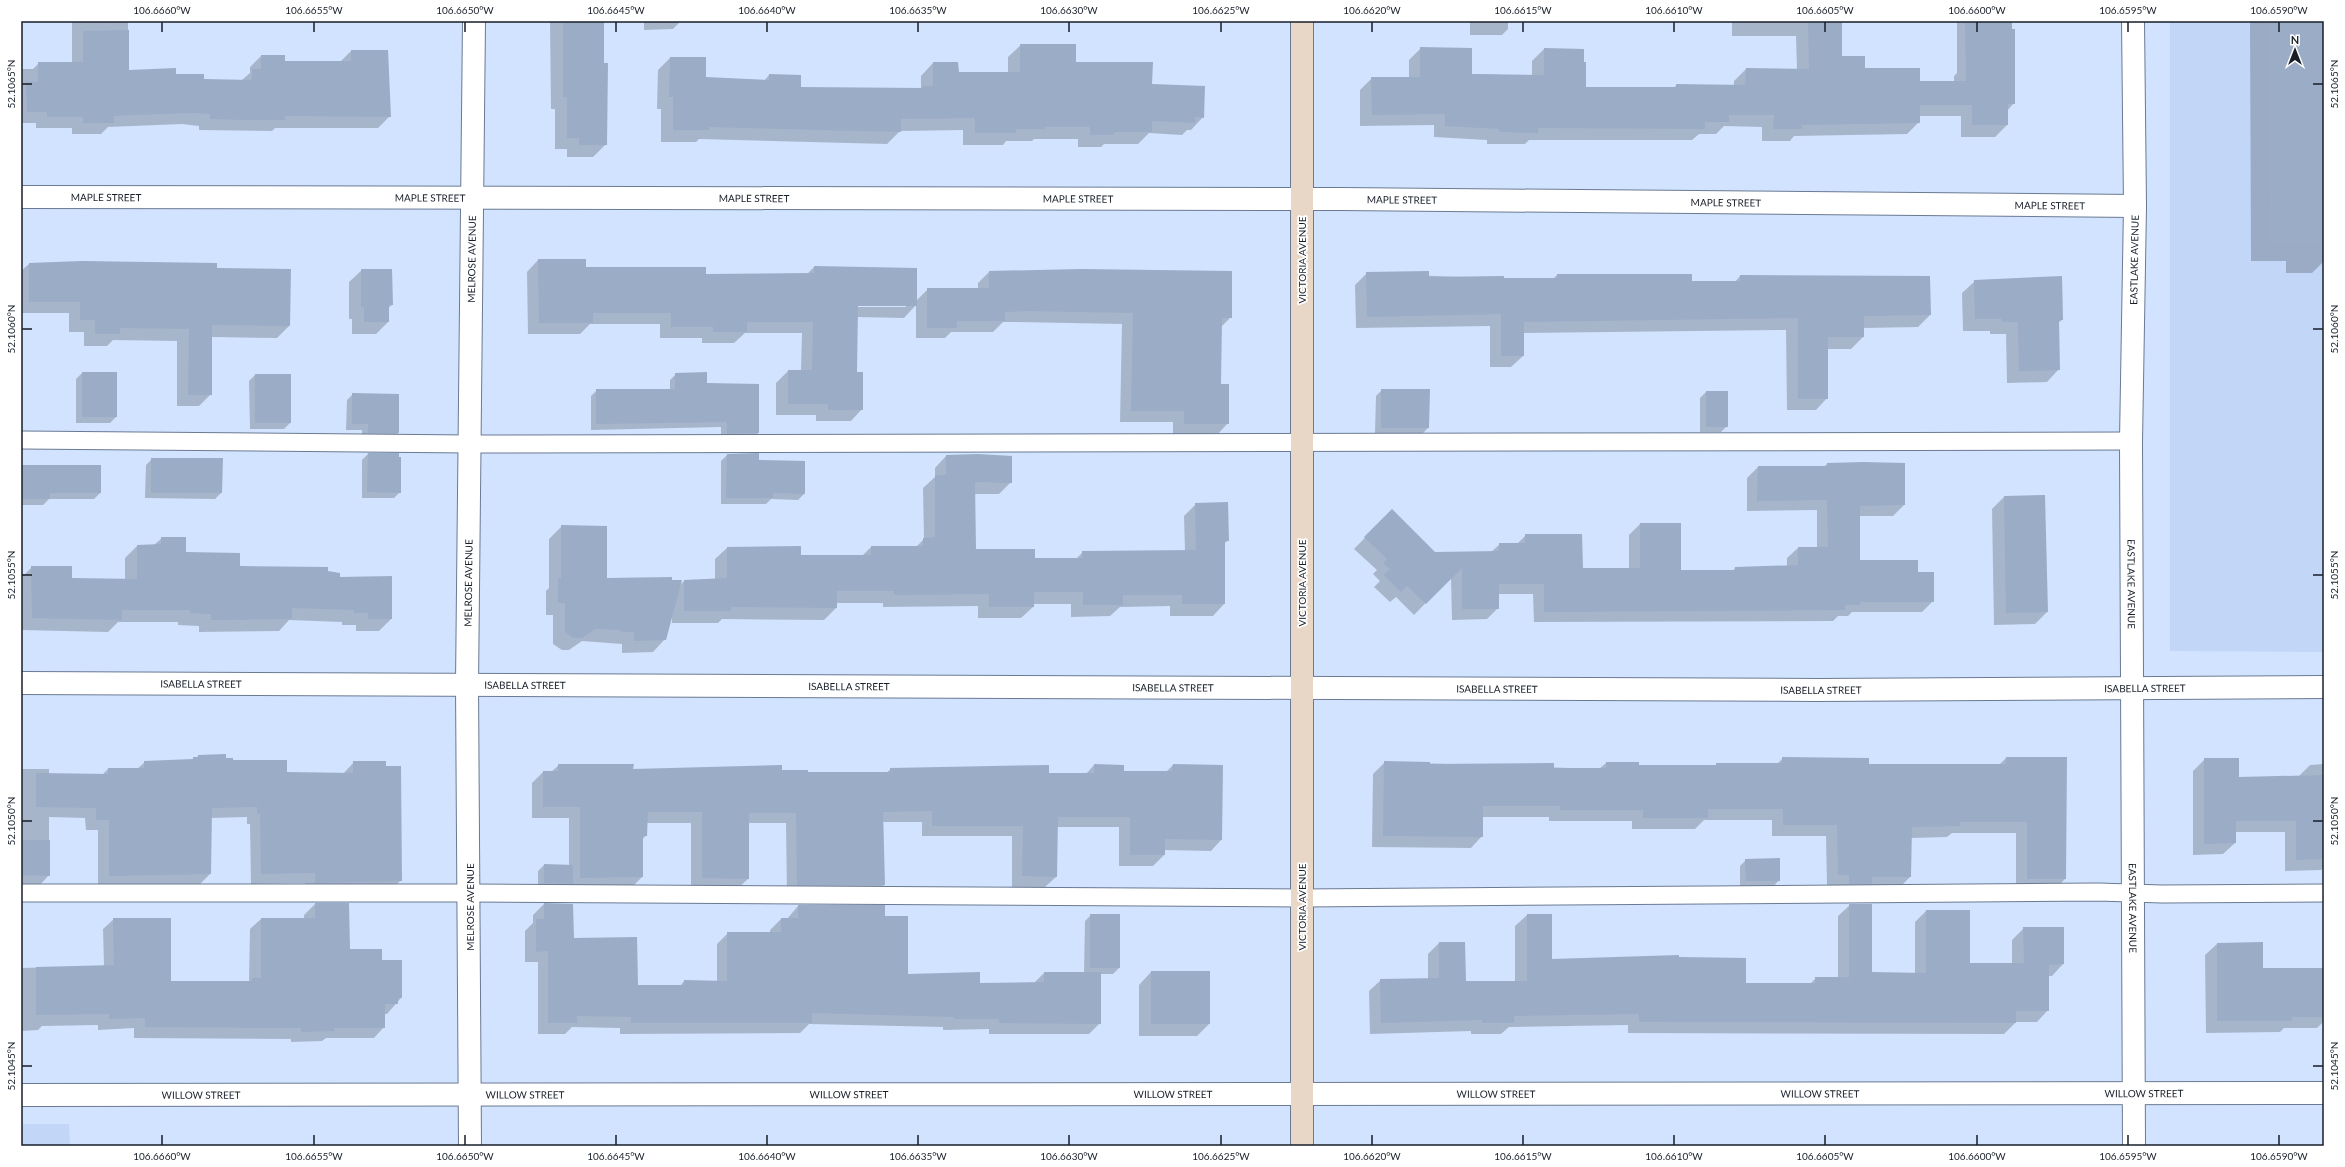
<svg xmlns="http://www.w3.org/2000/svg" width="2345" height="1167" viewBox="0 0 2345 1167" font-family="Lato,sans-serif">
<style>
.built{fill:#c2d6f8}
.shadow{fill:#0003;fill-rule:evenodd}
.building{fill:#9bacc6}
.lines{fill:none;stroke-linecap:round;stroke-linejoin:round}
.lane-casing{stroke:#6b7a93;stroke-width:19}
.street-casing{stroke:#6b7a93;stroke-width:24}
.secondary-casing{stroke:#6b7a93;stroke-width:24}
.lane{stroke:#fff;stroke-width:17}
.street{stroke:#fff;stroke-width:22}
.secondary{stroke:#e8d7c6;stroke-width:22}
.ticks{fill:none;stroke:#181e28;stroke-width:1.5}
.labels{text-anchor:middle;stroke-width:3.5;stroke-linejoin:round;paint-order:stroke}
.street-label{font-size:10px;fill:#181e28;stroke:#fff}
.neatline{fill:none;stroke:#181e28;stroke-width:1.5}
.ticks-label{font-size:10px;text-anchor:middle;fill:#181e28}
</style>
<rect width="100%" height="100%" fill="#d1e3fe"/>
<g class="built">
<path d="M2170,21h154v631l-154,-1z"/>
<path d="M21,1124h48l1,22h-49z"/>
</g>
<g class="shadow">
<path d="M72,21h56v50l75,9h39l8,-7v-6l11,-11 23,6h56l11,-11 39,65 -12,12h-103l-3,3 -73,-1v-4l-17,-2 -74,3 -7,7h-29v-6h-36v-5h-15v-54h12l6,-6h33z"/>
<path d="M550,21h53l3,123 -13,13h-26v-8h-12v-40h-4z"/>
<path d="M644,21h35v2l-6,6 -29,1z"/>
<path d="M1470,21h38v8l-6,6h-32z"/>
<path d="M1732,21h109l1,36 22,12 55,13h35v-6l3,-3v-52h54l3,82 -7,8v14l-12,12h-34v-21h-42v6l-12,12 -113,2 -4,5h-28v-14l-38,-1 -8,8h-17l-7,6h-163l-4,4h-38v-4l-53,-3v-12l-74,1v-36l12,-12h37v-18l12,-12 50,26 61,2v-15l12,-12 39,1 2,38h88l4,-3 57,1v-5l12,-12 51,1 -1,-34h-64z"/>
<path d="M2250,21h74v240l-12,12h-26v-12h-35z"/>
<path d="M1021,45l130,40 52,32 -12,13h-4l-5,5 -33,-2 -11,11h-34l-3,3h-23v-8h-44l-2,2h-26l-3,4h-40v-15l-63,1 -13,13 -188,-5 -3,3h-35v-33h-4l1,-39 12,-12 35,20 59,3 5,-6 31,13 121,1v-13l12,-13 25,9 50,1v-16z"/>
<path d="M538,260l47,8 120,7 102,-1 7,-7 102,34 12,-12h50v-6l11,-11 242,45 -11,11v57l8,38 -11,12h-44v-13h-53l2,-98 -108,-2h-11l-10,10h-42l-6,6h-29v-33l-12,13 -48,-1v56l6,36 -11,12h-35v-6h-40v-32l12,-12h13l1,-38h-57l-11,10h-32v-5h-42v-14h-70l-10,10h-52l-1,-62zM853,305h53v2h-53z"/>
<path d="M29,264l187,5 73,57 -12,12 -66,-1v57l-12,12h-22v-65l-64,-1 -6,6h-23v-14h-15v-19h-48v-42z"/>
<path d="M362,270l30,35 -4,3v14l-12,12h-24v-15h-3v-37z"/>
<path d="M1367,273l136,6h50l4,-4 134,7h44l5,-6 190,39 -12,12 -55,1v9l-12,12h-24v49l-11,12h-29l-1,-80 -263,3v23l-12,11h-21v-41l-134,2 -1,-43z"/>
<path d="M1975,281l87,39 -4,3 1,46 -12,13 -40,1 -1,-49h-16v-3h-27l-1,-38z"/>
<path d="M82,373l34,44 -6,6h-34v-44z"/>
<path d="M676,374l30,10h52v49l-6,6h-31v-12l-130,3v-34l6,-6h73v-10z"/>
<path d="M255,375l35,48 -6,6h-34l-1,-48z"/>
<path d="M1382,390l46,38 -6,6 -47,-1 1,-37z"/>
<path d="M1706,392l21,34 -6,6h-21v-34z"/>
<path d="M353,394l45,39 -6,6h-30v-9h-16l1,-30z"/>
<path d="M368,454l32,38 -6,6h-32v-38z"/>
<path d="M727,455l31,6 46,33 -6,6 -27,-1 -5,5h-45v-43z"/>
<path d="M946,456l65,26 -12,12h-24v56l59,9h42l7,-7 102,-1 -1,-35 12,-12 32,36 -4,4v60l-11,12h-43v-10l-50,1 -10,9 -39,1v-13h-38v3l-12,11h-43v-12l-95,1v-4h-47v5l-12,12 -102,-1 -4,4h-46v-9l-7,25 -12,13 -31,1v-9l-40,-3 -13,9h-7l-9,-6v-29h-7v-24l3,-3v-49l13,-13 44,53 65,2 8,5 5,-5 31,-1v-21l12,-11 73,-1v9h62l9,-9h45l8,-8 -1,-51 12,-11v-9z"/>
<path d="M152,459h70l-1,34 -6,6 -70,-1 1,-33z"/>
<path d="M1827,464l77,41 -11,11h-34v45l58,12 16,28 -11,11h-70l-4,4h-10l-5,5 -299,1 -1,-28h-35v14l-11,11 -35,1 -1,-43 -37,38 -18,-18 -6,5 -16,-15 6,-6 -7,-7 4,-4 -23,-21 38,-39 43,43 56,-1 9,-8h17l9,-9 56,34h47v-34l11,-11 40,47h53l2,-3 52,-2v-8l11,-10h19v-38l-70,1v-33l11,-11h66z"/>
<path d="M21,466h79v27l-6,6h-45l-6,6h-22z"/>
<path d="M2004,497l43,115 -12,12 -41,1 -2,-116z"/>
<path d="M162,538l23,15 54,14 88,5 11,6 53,41 -12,12h-23v-6h-14v-3l-53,-2 -10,11 -80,1v-6l-21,-1v-3h-60l-10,10 -87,-2v-56h4l7,-7 39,12 54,1v-22l12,-12 17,-1z"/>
<path d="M199,756l26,3 61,14 57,1 11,-12 47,118 -11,11 -85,2v-10l-54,1 -1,-60h-3v-7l-36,1 -1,56 -10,10 -102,2v-56h-12l-1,-12 -36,-1v58l-10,11 -18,-1v-116h28v5l53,1 6,-6h29l8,-7 46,-2z"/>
<path d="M1783,758l85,7h131l7,-7h60l-1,121 -11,11h-38v-57h-64l-5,4 -36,1 -1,39 -11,11 -72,-2 -1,-50h-54v-16h-68l-9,9h-63v-8h-83v-4h-67v19l-11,12 -99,-1 1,-73 12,-12 214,7 7,-6h32v3h76l3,-2h60z"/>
<path d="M2205,759l33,19 61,-2 11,-11 14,-1v104l-3,2 -36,1v-39h-50v11l-12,11 -30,1v-84z"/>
<path d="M559,765l73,5 176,3h78l5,-4 157,5h38l8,-9 29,7h43l7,-7 48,75 -10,11 -47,-1v5l-11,11h-34v-39h-63v50l-11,10h-33v-51h-90v-14h-39l1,63 -11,11 -86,-1 -1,-72h-38v56l-11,10h-46v-66h-45v12l-4,5v37l-10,10 -94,2v-18l6,-6 25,1v-48h-37v-35l11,-11h8z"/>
<path d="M1746,860l33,20 -6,7h-33v-21z"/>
<path d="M315,904l34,46 32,11 20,37 -14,16h-3v13l-10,11h-48l-4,3 -31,1v-3l-157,-1v-10l-36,2v-5l-56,1 -4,4 -17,1v-63l83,-2 -1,-37 11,-10 56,63h79l1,-53 11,-10h43v-4z"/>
<path d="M544,904l29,35 64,47h43l4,-5h33v-37l11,-11h42v-3l11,-11h6l11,-13 86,11 23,58 72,9 55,-1 10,-10h40l1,-52 6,-6 28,53 -6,6h-13v49l-11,11h-100v-5l-46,1v-3l-134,-3 -9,9 -180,1v-6l-48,-1 -7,7h-27v-72h-13v-31l8,-8v-8z"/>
<path d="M1850,905l21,68h44v-51l11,-11 43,53h43v-24l12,-12 39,36 -11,12h-4v34l-11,12h-21l-12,12 -376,-1v-8l-119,2 -8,7h-30v-3l-101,3 -1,-43 12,-11 47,-1v-25l11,-11 26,39h50v-56l12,-11 24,45 127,-2 67,26h65l6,-6h22v-62z"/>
<path d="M2217,944l45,25h62v52l-7,7h-33l-4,4 -74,1 -1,-78z"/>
<path d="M1151,972l58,52 -12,12h-58v-51z"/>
</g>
<g class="building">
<path d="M563,21h41v42h4l-1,82h-28v-7h-12v-41h-4z"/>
<path d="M1808,21h34v35h23v12h55v13h46l-1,-60h47v8h3v75h-7v21h-36v-20h-52v18l-118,2v4h-29l1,-14h-45v7h-24v7l-167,-1v5l-39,-1v-3l-54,-3v-12l-73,1 -1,-38h49v-30l52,1v26l72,1v-27l40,1v13h2v25h90v-3l69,1 1,-17 63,1z"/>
<path d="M2268,21h56v222h-55z"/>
<path d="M129,30v40l47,-2v6h28v5l48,1v-11h9v-14h24v6h66v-11h37l3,67 -106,-1v4h-38l-37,-1v-5l-16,-1 -65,2 -15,1v7h-31v-6h-36v-5h-20l-1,-30h12v-20h45v-31z"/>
<path d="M1020,44h56v18h77l-1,22 53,2 -1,32 -9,-1v6l-43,-2v11h-38v3h-24v-8h-45v2h-29v4h-41v-15l-74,1v13l-192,-5v3h-36v-33h-4l1,-40h36v20l63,3v-6l32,1v12l122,1 -1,-2h11v-24h25l1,10h61z"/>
<path d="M538,259h48v8h120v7l108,-1v-7l103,2v38h-59l-1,66h6v38h-35v-6h-40v-34h24l1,-48h-66v10h-34v-5h-42v-14h-78v10h-54z"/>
<path d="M81,261l136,2v5l74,1 -1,57 -78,-1v70h-24l1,-66 -69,-1v6h-25v-14h-15v-18h-51v-39z"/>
<path d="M361,269h31l1,36h-4v17h-25v-15h-3z"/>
<path d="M1081,269l151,2v47h-10l-1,66h8v40h-45v-13h-53l2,-98 -107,-2 -21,1v9h-48v7h-30v-40h62v-17z"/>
<path d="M1429,271v6l75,-1v2h53v-4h135v7h48v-6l190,1 1,39 -67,1v21h-36v62h-30v-81l-274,4v34h-23v-42l-134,3 -1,-45z"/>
<path d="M2062,276l1,44h-4l1,50 -41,1 -1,-49h-16v-3h-27l-1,-39z"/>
<rect x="82" y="372" width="35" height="45"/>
<path d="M707,372v11l52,1v49l-32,1v-12l-131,2v-35h79v-16z"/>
<rect x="255" y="374" width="36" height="49"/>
<path d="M1381,389h49l-1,39h-48z"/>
<rect x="1706" y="391" width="22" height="36"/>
<path d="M352,393l47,1v39h-31v-9h-16z"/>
<path d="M368,453h31v4h2v36l-34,-1z"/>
<path d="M759,453v7l46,1v33l-32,-1v5h-47l1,-44z"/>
<path d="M978,454l34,2v27l-37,-1 1,67h59v9h47v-7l114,-1 -1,-47 33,-1 1,39h-4v63h-43v-9h-59v10h-40v-13h-49v15h-45v-13l-95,1v-4h-57v17l-106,-1v4h-47v-31l43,-2v-31l74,-1v9h70v-9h52v-8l12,-1v-62h11v-20z"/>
<path d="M151,458h72l-1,35h-71z"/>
<path d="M1863,462l42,1v42l-45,1v54h58v12h16v30h-74v3h-15v5l-301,2v-28h-45v25h-37v-41l-36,36 -19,-18 -6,6 -17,-17 6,-6 -7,-6 4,-4 -23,-22 28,-28 43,43 64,-1v-8h26v-9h57l1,34h57v-45h41v47h54v-3l63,-2v-18h30l-1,-47 -70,1 1,-35h69v-3z"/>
<path d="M21,465h80v28h-51v6h-29z"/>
<path d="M2045,495l3,117 -42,1 -2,-117z"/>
<path d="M561,525l46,1v52l65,-1v3h10l-16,60 -32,1v-9h-13l-1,-2 -25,-1 -13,9h-8l-9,-6v-29h-7v-25h3z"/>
<path d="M161,537h25v15l54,1v13l88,1v4l12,2v4l52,-1v43h-24v-6h-14v-3l-62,-2v11l-81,1v-6l-21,-1v-3h-68v10l-90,-2 -1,-52h41v12l65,1v-34l24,-1z"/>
<path d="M226,754v4h7v2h54v12l66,1v-12h33v5h15l1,115 -87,2v-10l-54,1 -1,-60h-3v-7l-45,1 -1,66 -102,2v-56h-13v-12l-60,-1v-34h2l70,1v-6h36v-7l49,-2v-2h5v-2z"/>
<path d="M1782,757l87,1v6h137v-7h61l-1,122h-39v-57h-67v4l-48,1 -1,50h-39v7h-23v-9h-11l-1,-50h-54v-16h-75v9h-65v-8h-83v-4h-77v31l-100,-1 1,-75 46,1v2l124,-1v5h52v-6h33v3h77v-2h66z"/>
<path d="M2204,758h35v19l85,-2v84l-28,1v-39h-60v22l-32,1z"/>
<path d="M558,764h76l-1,5 149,-4v5h26v2h82v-4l159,-3v8h45v-9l30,1v6h48l1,-7 50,1 -1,75 -57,-1v16h-35v-38h-72l-1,60 -35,-1 1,-50h-91v-15l-49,1 2,73h-88l-1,-72h-47v66l-47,-1v-66h-54l-1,24h-4v41l-63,1v-71h-37v-36h15z"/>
<path d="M21,840h29v36l-29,-1z"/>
<path d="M1780,858v23h-34l-1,-22z"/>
<path d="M544,864l29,1v19l-29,-1z"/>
<path d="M315,903h34l1,46h32v11h20v38h-4v6h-13v24h-51v3l-33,1v-4l-156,-1v-9l-36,1v-5l-73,1v-48l78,-2 -1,-47h58v63h81v-3h9v-60h54z"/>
<path d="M544,903l29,1 1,34 63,-1 1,48h46v-5l43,1v-49h54v-14h17v-13h87v11h23v58l72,-2v11l64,-1v-10h57v52l-102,-1v-4h-45v-2l-142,-4v10h-181v-6l-54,-1v7h-29v-72l-12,1v-33h8z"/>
<path d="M1849,904h23v68l54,1v-63h44v53h54l-1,-36h41v37l-15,1v46h-33v12l-377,-1v-8l-125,2v7h-32v-3l-101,3 -1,-44 59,-1v-36h26l1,39h61v-67h25v45l127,-4v2l67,1v25h69v-6h34z"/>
<rect x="1090" y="914" width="30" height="54"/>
<path d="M2263,942v26h61v49h-32v4h-75v-78z"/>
<rect x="1151" y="971" width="59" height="53"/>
</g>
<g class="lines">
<defs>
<g id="lane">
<path d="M21,440l449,4 1661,-3"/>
<path d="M21,893h449l832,5 796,-6 64,2 162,-1"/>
</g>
<g id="street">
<path id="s1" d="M2133,21l2,185 -4,235 3,705"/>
<path id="s2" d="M21,197l1320,2 794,7"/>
<path id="s3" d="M21,683l1796,7 507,-3"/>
<path id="s4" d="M21,1095l2303,-2"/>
<path id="s5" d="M470,1146l-3,-462 7,-663"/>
</g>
<path id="secondary" d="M1302,1146v-1125"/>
</defs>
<use href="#lane" class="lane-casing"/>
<use href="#street" class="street-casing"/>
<use href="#secondary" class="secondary-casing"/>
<use href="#lane" class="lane"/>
<use href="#street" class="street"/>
<use href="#secondary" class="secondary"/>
</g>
<path class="ticks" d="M162,22v10M314,22v10M465,22v10M616,22v10M767,22v10M918,22v10M1069,22v10M1221,22v10M1372,22v10M1523,22v10M1674,22v10M1825,22v10M1977,22v10M2128,22v10M2279,22v10M22,84h10M2313,84h10M22,329h10M2313,329h10M22,575h10M2313,575h10M22,821h10M2313,821h10M22,1066h10M2313,1066h10M162,1135v10M314,1135v10M465,1135v10M616,1135v10M767,1135v10M918,1135v10M1069,1135v10M1221,1135v10M1372,1135v10M1523,1135v10M1674,1135v10M1825,1135v10M1977,1135v10M2128,1135v10M2279,1135v10"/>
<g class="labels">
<g class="street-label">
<text dy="4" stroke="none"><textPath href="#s2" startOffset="85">MAPLE STREET</textPath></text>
<text dy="4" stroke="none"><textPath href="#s2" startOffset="733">MAPLE STREET</textPath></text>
<text dy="4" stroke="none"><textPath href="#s2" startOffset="409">MAPLE STREET</textPath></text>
<text dy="4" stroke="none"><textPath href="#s2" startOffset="1057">MAPLE STREET</textPath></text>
<text dy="4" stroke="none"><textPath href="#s2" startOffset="1381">MAPLE STREET</textPath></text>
<text dy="4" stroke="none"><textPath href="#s2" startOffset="1705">MAPLE STREET</textPath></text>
<text dy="4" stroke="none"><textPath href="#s2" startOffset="2029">MAPLE STREET</textPath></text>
<text dy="4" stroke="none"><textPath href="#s5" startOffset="887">MELROSE AVENUE</textPath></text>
<text transform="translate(1302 260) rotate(-90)" y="4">VICTORIA AVENUE</text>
<text transform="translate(2134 260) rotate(-89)" y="4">EASTLAKE AVENUE</text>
<text dy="4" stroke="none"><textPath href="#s5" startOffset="563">MELROSE AVENUE</textPath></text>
<text transform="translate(1302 583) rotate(-90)" y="4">VICTORIA AVENUE</text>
<text dy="4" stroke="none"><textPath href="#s1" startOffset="563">EASTLAKE AVENUE</textPath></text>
<text dy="4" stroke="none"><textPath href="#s3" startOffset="180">ISABELLA STREET</textPath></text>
<text dy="4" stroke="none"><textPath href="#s3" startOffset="504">ISABELLA STREET</textPath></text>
<text dy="4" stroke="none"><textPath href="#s3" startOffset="828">ISABELLA STREET</textPath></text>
<text dy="4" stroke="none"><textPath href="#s3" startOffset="1152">ISABELLA STREET</textPath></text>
<text dy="4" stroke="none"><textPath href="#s3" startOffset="2124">ISABELLA STREET</textPath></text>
<text dy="4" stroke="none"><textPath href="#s3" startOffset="1476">ISABELLA STREET</textPath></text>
<text dy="4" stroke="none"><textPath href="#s3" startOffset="1800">ISABELLA STREET</textPath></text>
<text transform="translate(470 907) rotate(-90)" y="4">MELROSE AVENUE</text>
<text transform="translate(1302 907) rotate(-90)" y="4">VICTORIA AVENUE</text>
<text dy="4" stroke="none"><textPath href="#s1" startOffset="887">EASTLAKE AVENUE</textPath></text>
<text dy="4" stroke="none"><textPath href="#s4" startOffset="1475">WILLOW STREET</textPath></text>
<text dy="4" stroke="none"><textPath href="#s4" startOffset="504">WILLOW STREET</textPath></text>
<text dy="4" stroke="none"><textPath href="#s4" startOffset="828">WILLOW STREET</textPath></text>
<text dy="4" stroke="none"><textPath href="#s4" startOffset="1152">WILLOW STREET</textPath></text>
<text dy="4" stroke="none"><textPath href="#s4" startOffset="1799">WILLOW STREET</textPath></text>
<text dy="4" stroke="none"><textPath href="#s4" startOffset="2123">WILLOW STREET</textPath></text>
<text dy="4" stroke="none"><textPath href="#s4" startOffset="180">WILLOW STREET</textPath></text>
</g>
</g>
<rect width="2345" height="1167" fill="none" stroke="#ffffff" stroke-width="44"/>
<g transform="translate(2295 50)" stroke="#ffffff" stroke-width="3" paint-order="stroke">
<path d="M0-3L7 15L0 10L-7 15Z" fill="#181e28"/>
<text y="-6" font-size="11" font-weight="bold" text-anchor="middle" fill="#181e28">N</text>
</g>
<rect x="22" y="22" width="2301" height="1123" class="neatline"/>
<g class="ticks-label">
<text x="162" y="14">106.6660°W</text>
<text x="314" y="14">106.6655°W</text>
<text x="465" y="14">106.6650°W</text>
<text x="616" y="14">106.6645°W</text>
<text x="767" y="14">106.6640°W</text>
<text x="918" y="14">106.6635°W</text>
<text x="1069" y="14">106.6630°W</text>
<text x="1221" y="14">106.6625°W</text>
<text x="1372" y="14">106.6620°W</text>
<text x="1523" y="14">106.6615°W</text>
<text x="1674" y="14">106.6610°W</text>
<text x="1825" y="14">106.6605°W</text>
<text x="1977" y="14">106.6600°W</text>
<text x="2128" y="14">106.6595°W</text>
<text x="2279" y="14">106.6590°W</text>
<text transform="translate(11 84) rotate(-90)" y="4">52.1065°N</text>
<text transform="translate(2334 84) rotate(-90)" y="4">52.1065°N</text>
<text transform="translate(11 329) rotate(-90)" y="4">52.1060°N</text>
<text transform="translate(2334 329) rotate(-90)" y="4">52.1060°N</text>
<text transform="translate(11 575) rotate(-90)" y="4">52.1055°N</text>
<text transform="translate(2334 575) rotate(-90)" y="4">52.1055°N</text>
<text transform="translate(11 821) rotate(-90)" y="4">52.1050°N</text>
<text transform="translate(2334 821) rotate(-90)" y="4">52.1050°N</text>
<text transform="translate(11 1066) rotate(-90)" y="4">52.1045°N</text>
<text transform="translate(2334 1066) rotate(-90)" y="4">52.1045°N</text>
<text x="162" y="1160">106.6660°W</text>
<text x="314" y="1160">106.6655°W</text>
<text x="465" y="1160">106.6650°W</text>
<text x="616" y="1160">106.6645°W</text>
<text x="767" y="1160">106.6640°W</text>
<text x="918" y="1160">106.6635°W</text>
<text x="1069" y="1160">106.6630°W</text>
<text x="1221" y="1160">106.6625°W</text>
<text x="1372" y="1160">106.6620°W</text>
<text x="1523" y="1160">106.6615°W</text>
<text x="1674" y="1160">106.6610°W</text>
<text x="1825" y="1160">106.6605°W</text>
<text x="1977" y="1160">106.6600°W</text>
<text x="2128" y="1160">106.6595°W</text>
<text x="2279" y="1160">106.6590°W</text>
</g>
</svg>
